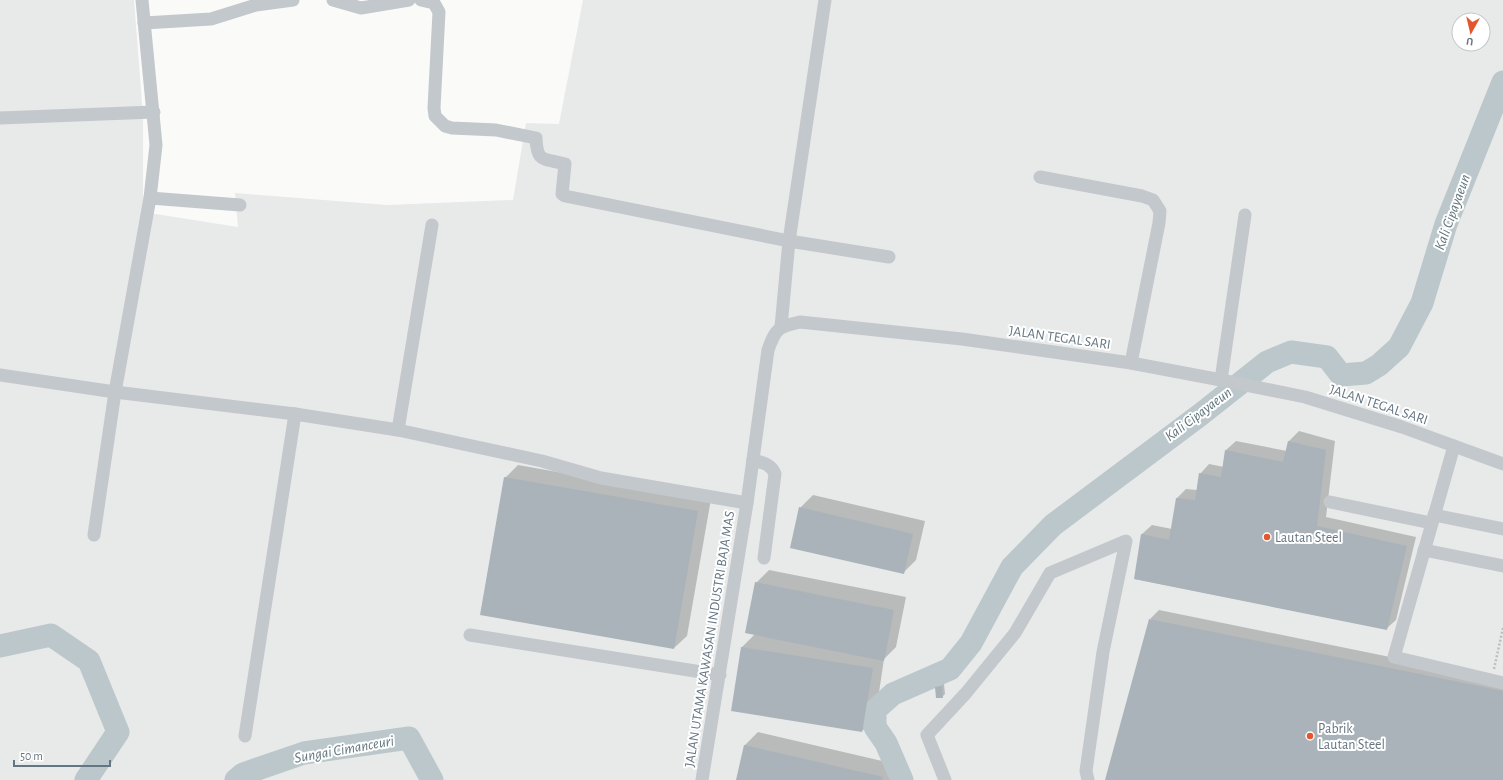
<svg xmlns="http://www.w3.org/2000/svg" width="1503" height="780" viewBox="0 0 1503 780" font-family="'Alegreya Sans',sans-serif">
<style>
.built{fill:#e8e9e9;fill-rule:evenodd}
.shadow{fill:#0003}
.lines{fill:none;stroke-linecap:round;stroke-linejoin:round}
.river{stroke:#bbc7cb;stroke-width:23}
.building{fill:#aab3b9}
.path{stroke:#bbbfc2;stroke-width:2.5;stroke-dasharray:2 2;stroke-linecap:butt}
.minor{stroke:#c3c8cc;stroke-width:13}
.poi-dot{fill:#e4572e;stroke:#fff;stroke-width:1.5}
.labels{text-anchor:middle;stroke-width:4;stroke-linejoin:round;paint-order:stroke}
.street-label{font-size:14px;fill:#657683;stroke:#fff}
.poi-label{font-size:14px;fill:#657683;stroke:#fff;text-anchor:start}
.water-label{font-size:15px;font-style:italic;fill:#60757c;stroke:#fff}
</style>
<rect width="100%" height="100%" fill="#fafaf8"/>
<path class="built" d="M0,0h134l9,116v96l95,15 -3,-34 152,12 126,-5 13,-77 33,1 24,-124h920v780h-1503zM1459,20h24v24h-24z"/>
<g class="shadow">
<path d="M1299,431l36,10 -9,76 90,20 -20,83 -10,9 -251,-50 7,-45 10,-9 20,4 5,-31 9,-9 11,1 3,-16 9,-10 15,3 2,-17 10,-9 51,10 2,-10z"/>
<path d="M518,465l193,34 -24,137 -13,12 -169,-170z"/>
<path d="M813,495l112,26 -9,39 -13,13 -103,-65z"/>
<path d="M769,570l137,27 -10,50 -12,12 -9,60 -13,12 -130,-21 10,-63 13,-13 1,-51z"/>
<path d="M1159,610l344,70v100l-353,-161z"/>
<path d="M939,684h5l1,10 -3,3 -6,-10z"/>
<path d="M758,732l137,32 -4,16h-154l8,-35z"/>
</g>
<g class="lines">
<g class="river">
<path d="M0,646l51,-11 38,26 29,71 -32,48"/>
<path d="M236,780l7,-6 61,-21 105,-15 23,42"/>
<path d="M902,780l-16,-37 -11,-16v-17l18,-16 57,-25 21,-26 41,-76 41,-42 147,-110 67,-53 24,-10 36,5 14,18 25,-2 13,-8 20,-18 23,-44 24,-79 57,-142"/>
</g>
</g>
<g class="building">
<path d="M1288,441l38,9 -9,76 90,20 -20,84 -253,-51 7,-45 28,6 7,-42 19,2 4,-27 22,4 4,-27 58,12z"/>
<path d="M504,477l194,34 -24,138 -194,-34z"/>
<path d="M799,507l114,27 -9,40 -114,-26z"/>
<path d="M755,582l139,28 -10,51 -139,-28z"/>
<path d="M1149,619l354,72v89h-398z"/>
<path d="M741,647l132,21 -11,64 -131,-21z"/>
<path d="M942,686l1,12h-7l-1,-11z"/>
<path d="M744,745l139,32 -1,3h-146z"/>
</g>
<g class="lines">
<path class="path" d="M1494,669l9,-41"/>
<g class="minor">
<path d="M142,0l14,145 -6,53 -35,194 180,22 103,16 144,31 59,17 146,25"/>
<path d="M333,0l28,8 48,-8"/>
<path d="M421,0l13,3 5,9 -5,96 1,8 10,10 7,2 44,2 40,8c1,25 7,20 29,26l-3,30 3,2 224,45 100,16"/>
<path d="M144,23l67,-4 45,-14 37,-5"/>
<path d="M0,118l154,-6"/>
<path d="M1040,177l102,19 11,4 7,11 -1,12 -28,140"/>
<path d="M150,198l90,7"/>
<path d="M781,327l8,-86 36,-241"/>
<path d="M0,375l115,17 -21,143"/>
<path d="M1221,380l24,-165"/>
<path d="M398,430l34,-205"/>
<path d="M1454,446l-60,211 109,26"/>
<path d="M753,460c10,3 18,4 22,14l-11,84"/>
<path d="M1330,502l101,21"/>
<path d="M1434,515l69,14"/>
<path d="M1424,550l79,16"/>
<path d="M470,635l250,40"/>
<path d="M245,736l50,-322"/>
<path d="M702,780l45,-277 21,-153c8,-22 10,-23 32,-28l162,17 169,24 90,17 84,17 97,30 101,37"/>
<path d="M945,780l-18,-45 39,-42 49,-60 35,-60 76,-32 -23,111 -17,119 2,9"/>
</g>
</g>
<g class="poi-dot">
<circle cx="1267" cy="537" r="4"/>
<circle cx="1310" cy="736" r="4"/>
</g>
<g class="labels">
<g class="street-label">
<text transform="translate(1060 337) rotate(8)" y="5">JALAN TEGAL SARI</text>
<text transform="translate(1379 404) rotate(18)" y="5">JALAN TEGAL SARI</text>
<text transform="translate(709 639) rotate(-81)" y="5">JALAN UTAMA KAWASAN INDUSTRI BAJA MAS</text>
</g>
<g class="poi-label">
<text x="1275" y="542">Lautan Steel</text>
<text x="1318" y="733">Pabrik<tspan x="1318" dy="16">Lautan Steel</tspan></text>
</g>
<g class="water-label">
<text transform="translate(1452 212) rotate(-70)" y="5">Kali Cipayaeun</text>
<text transform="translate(1198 414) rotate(-37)" y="5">Kali Cipayaeun</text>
<text transform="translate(344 749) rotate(-10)" y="5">Sungai Cimanceuri</text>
</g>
</g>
<g transform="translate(1471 32) rotate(188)"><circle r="19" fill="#ffffff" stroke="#c1c8cd"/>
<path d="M0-3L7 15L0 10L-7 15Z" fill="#e4572e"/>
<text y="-6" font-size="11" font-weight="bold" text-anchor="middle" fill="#657683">U</text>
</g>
<path d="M14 760v6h96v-6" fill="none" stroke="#657683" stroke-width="2"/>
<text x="20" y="760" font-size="12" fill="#657683" stroke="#ffffff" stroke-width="3" paint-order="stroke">50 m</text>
</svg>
